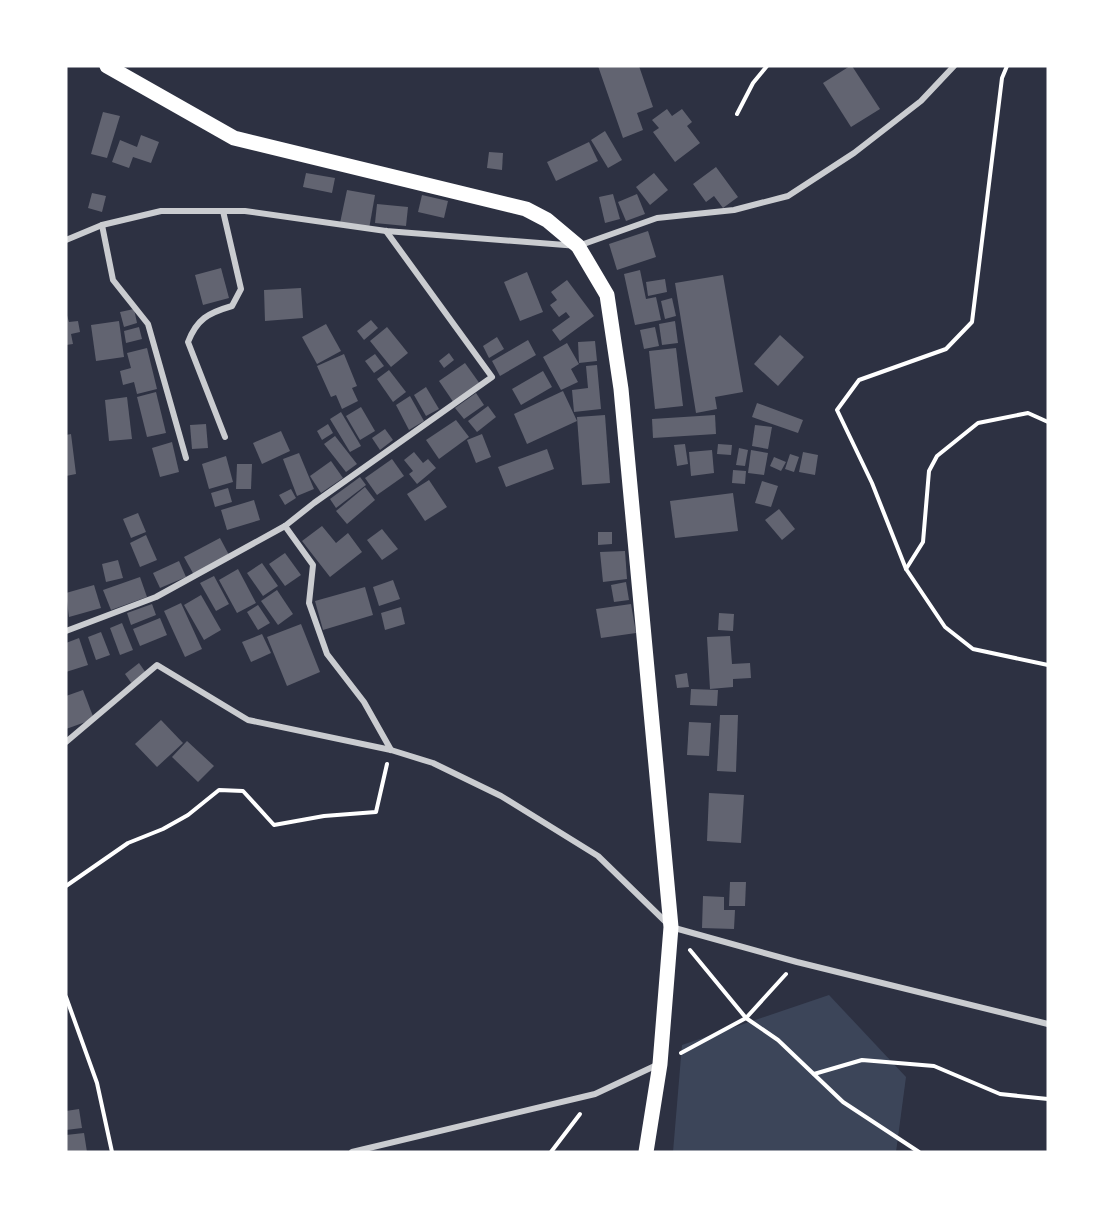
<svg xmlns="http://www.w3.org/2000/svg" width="1114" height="1218" viewBox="0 0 1114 1218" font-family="'PT Sans Narrow',sans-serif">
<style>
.green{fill:#3c4559}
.building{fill:#626471}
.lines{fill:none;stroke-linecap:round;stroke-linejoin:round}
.path{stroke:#fff;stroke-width:4}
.minor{stroke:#caccd0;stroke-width:6}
.primary{stroke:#fff;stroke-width:15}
</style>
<rect width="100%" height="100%" fill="#2d3142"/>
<path class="green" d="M829,995l77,82 -10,75h-223l9,-107z"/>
<g class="building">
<path d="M598,66h41l14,41 -16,6 6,17 -20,8z"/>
<path d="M850,66h2l28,43 -29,18 -28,-44z"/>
<path d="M667,109l5,7 10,-7 10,13 -5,4 13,17 -25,19 -22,-30 6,-4 -7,-8z"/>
<path d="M103,112l17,4 -13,42 -16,-4z"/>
<path d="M605,131l17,29 -14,8 -17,-28z"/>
<path d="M141,135l18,7 -8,21 -18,-6 -4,11 -17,-6 8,-22 17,7z"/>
<path d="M589,142l9,19 -42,20 -9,-19z"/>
<path d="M489,152l14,1 -1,17 -15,-2z"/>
<path d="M716,167l22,30 -15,11 -9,-12 -8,6 -13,-18z"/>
<path d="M306,173l29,5 -3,15 -29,-6z"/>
<path d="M654,173l14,17 -18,15 -14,-18z"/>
<path d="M347,190l28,5 -6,34 -29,-6z"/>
<path d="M92,193l14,3 -4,16 -14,-4z"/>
<path d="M613,194l7,25 -15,4 -6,-26z"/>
<path d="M637,194l8,20 -19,7 -8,-19z"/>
<path d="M422,195l26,6 -4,17 -26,-6z"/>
<path d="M377,204l31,3 -2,19 -31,-3z"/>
<path d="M648,231l8,26 -39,13 -8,-26z"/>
<path d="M221,268l8,30 -26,7 -8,-30z"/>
<path d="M640,270l6,29 10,-2 5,23 -26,5 -11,-51z"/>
<path d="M527,272l16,40 -23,9 -16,-39z"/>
<path d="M723,275l20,117 -28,5 2,12 -21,4 -21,-130z"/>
<path d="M665,279l2,13 -19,4 -2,-14z"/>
<path d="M567,280l27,36 -34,25 -8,-11 18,-13 -4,-5 -7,5 -9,-12 7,-5 -6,-8z"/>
<path d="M301,288l2,30 -38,3 -1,-31z"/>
<path d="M672,298l4,18 -11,3 -4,-18z"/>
<path d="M134,309l3,14 -13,4 -4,-15z"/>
<path d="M66,312l3,10 9,-1 2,11 -9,2 2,10 -7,1z"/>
<path d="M371,320l7,8 -14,12 -7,-9z"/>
<path d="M119,321l5,36 -28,4 -5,-36z"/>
<path d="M675,321l3,22 -16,2 -3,-21z"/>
<path d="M326,324l15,27 -24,13 -15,-27z"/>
<path d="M139,327l3,12 -16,4 -2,-12z"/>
<path d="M387,327l21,26 -17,14 -21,-26z"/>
<path d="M655,327l4,19 -15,3 -4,-19z"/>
<path d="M780,335l24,22 -26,29 -24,-22z"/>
<path d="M497,337l7,12 -15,9 -6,-12z"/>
<path d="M528,340l8,15 -36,21 -8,-15z"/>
<path d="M595,341l2,20 -18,2 -1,-21z"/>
<path d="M567,343l12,21 -8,5 7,13 -17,8 -18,-33z"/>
<path d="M147,348l10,41 -20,5 -3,-12 -11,3 -3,-14 11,-3 -4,-15z"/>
<path d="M676,348l7,58 -28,3 -6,-58z"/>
<path d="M449,353l5,7 -10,8 -5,-7z"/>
<path d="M344,354l13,32 -5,2 6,13 -16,8 -6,-14 -5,2 -14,-31z"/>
<path d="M375,354l9,12 -10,7 -9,-12z"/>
<path d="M465,363l15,21 -26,19 -15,-22z"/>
<path d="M597,365l4,44 -27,3 -2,-22 16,-2 -2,-22z"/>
<path d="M389,370l17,22 -13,10 -16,-23z"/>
<path d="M543,371l9,16 -31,18 -9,-16z"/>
<path d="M426,387l13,22 -13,7 -12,-21z"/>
<path d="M563,391l14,30 -50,23 -13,-30z"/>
<path d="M156,392l10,41 -19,4 -10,-40z"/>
<path d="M476,393l8,12 -20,14 -9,-11z"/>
<path d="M410,396l14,25 -15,9 -13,-25z"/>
<path d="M127,397l5,42 -23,2 -4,-41z"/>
<path d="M757,403l46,17 -5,13 -46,-16z"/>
<path d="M488,406l8,11 -19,15 -9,-11z"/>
<path d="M361,407l14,24 -15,9 -14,-24z"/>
<path d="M341,412l20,34 -11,6 -20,-33z"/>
<path d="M605,415l5,68 -28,2 -5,-68z"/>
<path d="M715,415l1,19 -63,4 -1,-19z"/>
<path d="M456,420l13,17 -30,22 -13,-19z"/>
<path d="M206,424l2,24 -16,1 -2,-24z"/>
<path d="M328,424l5,9 -11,7 -5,-9z"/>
<path d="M755,425l17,2 -4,22 -16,-3z"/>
<path d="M385,429l8,11 -13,10 -8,-12z"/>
<path d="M281,431l9,20 -28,13 -9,-21z"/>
<path d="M71,434l5,40 -10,2v-41z"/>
<path d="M482,434l9,23 -15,6 -9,-23z"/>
<path d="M335,436l22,28 -11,8 -22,-28z"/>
<path d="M172,442l7,30 -19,5 -8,-29z"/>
<path d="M685,444l3,20 -11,2 -3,-21z"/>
<path d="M718,444l14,1 -1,10 -14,-1z"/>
<path d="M739,448l9,2 -3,16 -9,-1z"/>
<path d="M547,449l7,20 -48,18 -8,-20z"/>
<path d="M712,450l2,23 -23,3 -2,-24z"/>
<path d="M751,450l17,3 -4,22 -16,-2z"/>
<path d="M414,452l9,11 5,-4 8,9 -19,16 -8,-10 4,-3 -9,-11z"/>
<path d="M803,452l15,3 -3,20 -16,-3z"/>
<path d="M299,453l15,36 -17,7 -14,-37z"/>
<path d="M790,454l9,3 -5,15 -9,-3z"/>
<path d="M226,456l7,26 -24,7 -7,-25z"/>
<path d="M774,457l12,5 -5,9 -11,-5z"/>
<path d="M392,459l12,17 -27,19 -12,-17z"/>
<path d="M331,461l12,17 -22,15 -11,-17z"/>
<path d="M237,464h15l-1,25h-15z"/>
<path d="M733,470l13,1 -1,13 -13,-1z"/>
<path d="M360,477l6,8 -30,23 -6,-9z"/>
<path d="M429,480l18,27 -22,14 -18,-27z"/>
<path d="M762,481l16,5 -7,21 -16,-4z"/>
<path d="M365,487l10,13 -28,24 -11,-13z"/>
<path d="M228,488l4,14 -17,5 -4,-14z"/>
<path d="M291,489l5,9 -11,7 -6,-10z"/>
<path d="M733,493l5,38 -63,7 -5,-37z"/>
<path d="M254,500l6,20 -33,10 -6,-20z"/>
<path d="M779,509l16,20 -13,11 -17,-20z"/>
<path d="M138,513l8,19 -15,6 -8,-19z"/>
<path d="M322,526l14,17 12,-10 14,19 -32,25 -28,-36z"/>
<path d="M382,529l16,20 -16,11 -15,-20z"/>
<path d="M598,532h14v12l-14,1z"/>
<path d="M146,535l11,25 -17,7 -10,-24z"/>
<path d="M220,538l9,17 -35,20 -10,-18z"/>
<path d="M625,551l2,28 -24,3 -3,-30z"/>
<path d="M285,553l16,22 -16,11 -16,-22z"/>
<path d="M118,560l5,18 -17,4 -4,-18z"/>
<path d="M179,561l7,16 -26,11 -7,-15z"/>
<path d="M262,563l16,23 -15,10 -16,-23z"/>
<path d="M238,569l18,34 -19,10 -18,-33z"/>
<path d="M214,576l15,28 -13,7 -16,-28z"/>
<path d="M140,577l7,20 -36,13 -8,-20z"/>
<path d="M393,580l7,19 -21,7 -6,-19z"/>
<path d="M626,582l3,18 -15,2 -3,-17z"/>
<path d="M94,585l7,23 -32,9 -3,-24z"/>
<path d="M365,587l8,28 -50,15 -8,-29z"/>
<path d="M277,590l16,24 -15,11 -17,-24z"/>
<path d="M201,595l20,35 -17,10 -20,-35z"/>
<path d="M181,603l21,46 -17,8 -21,-46z"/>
<path d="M152,604l4,11 -25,10 -4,-12z"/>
<path d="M631,604l5,29 -35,5 -5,-29z"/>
<path d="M258,605l12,18 -12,7 -11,-18z"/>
<path d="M401,607l4,17 -20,6 -4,-17z"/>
<path d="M719,613l15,1 -1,17 -15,-1z"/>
<path d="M160,618l7,17 -27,11 -7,-17z"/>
<path d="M122,623l11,27 -13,5 -10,-27z"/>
<path d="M301,624l19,48 -33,14 -20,-49z"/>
<path d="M101,632l9,23 -14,5 -8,-23z"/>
<path d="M262,634l9,19 -20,9 -9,-20z"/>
<path d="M730,636l2,28 18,-1 1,15 -18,1v8l-23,2 -3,-52z"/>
<path d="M79,638l9,27 -22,7v-29z"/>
<path d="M139,663l7,10 -14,11 -7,-10z"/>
<path d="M687,673l2,14 -12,1 -2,-13z"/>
<path d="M691,689l27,1 -1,16 -27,-1z"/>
<path d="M83,690l11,29 -28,10v-33z"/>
<path d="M720,715h18l-2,57 -19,-1z"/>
<path d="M161,720l22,23 -26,24 -22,-23z"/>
<path d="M689,722l22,1 -2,33 -22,-1z"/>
<path d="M187,741l27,25 -16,16 -26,-25z"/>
<path d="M709,793l35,2 -3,48 -34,-2z"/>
<path d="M730,882h16l-1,24h-16z"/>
<path d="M703,896l21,1v13h11l-1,19 -32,-1z"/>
<path d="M79,1109l3,19 -16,2v-19z"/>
<path d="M84,1133l3,19h-20l-1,-17z"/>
</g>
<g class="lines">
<g class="path">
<path d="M1007,66l-5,12 -30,244 -26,27 -87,31 -22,30 35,73 34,86 39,58 28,22 75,16"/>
<path d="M737,114l16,-31 14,-17"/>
<path d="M906,569l17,-27 6,-71 8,-15 41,-33 50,-10 20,9"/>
<path d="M66,886l62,-43 35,-14 25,-14 31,-25 24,1 31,34 50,-9 52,-4 11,-48"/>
<path d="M690,950l56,68 32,22 65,62 76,50"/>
<path d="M66,997l31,86 15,69"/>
<path d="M681,1053l65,-35 40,-44"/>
<path d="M814,1074l48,-14 72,6 66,28 48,5"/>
<path d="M551,1152l29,-38"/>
</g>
<g class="minor">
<path d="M223,211l18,78 -9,17c-24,7 -35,13 -44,36l37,95"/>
<path d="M102,225l11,55 35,44 38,134"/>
<path d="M66,240l36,-15 59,-14h84l141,20 192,15 79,-28 77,-8 54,-14 66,-43 67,-52 33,-35"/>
<path d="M285,526l28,39 -4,38 18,51 37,48 27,48"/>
<path d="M66,631l90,-34 129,-71 29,-23 178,-126 -106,-146"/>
<path d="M66,742l91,-77 91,55 143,30 42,13 68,33 97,60 73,71 126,35 251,62"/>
<path d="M352,1152l243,-58 64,-30"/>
</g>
<path class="primary" d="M107,66l127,72 292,71 21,11 31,26 29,49 14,94 50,538 -11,137 -14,88"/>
</g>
<rect width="1114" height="1218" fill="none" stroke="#ffffff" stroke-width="135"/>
</svg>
